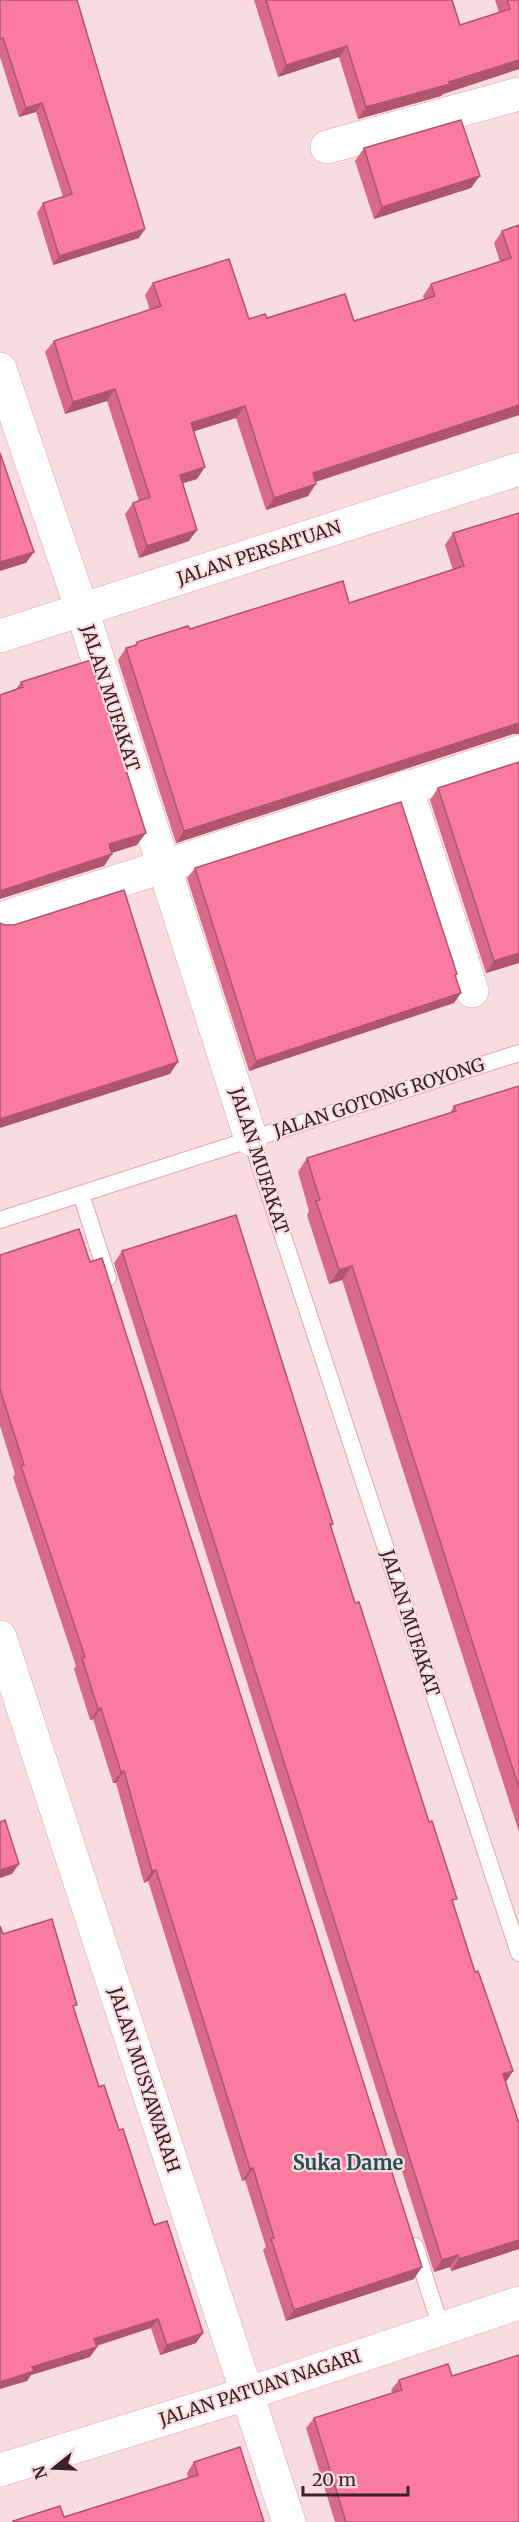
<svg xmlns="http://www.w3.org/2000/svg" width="519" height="2522" viewBox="0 0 519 2522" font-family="Merriweather,serif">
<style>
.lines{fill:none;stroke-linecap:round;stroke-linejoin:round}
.lane-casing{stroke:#e5a1b1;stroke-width:18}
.street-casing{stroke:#e5a1b1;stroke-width:34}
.secondary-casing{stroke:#e5a1b1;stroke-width:34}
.lane{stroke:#fff;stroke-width:16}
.street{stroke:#fff;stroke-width:33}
.secondary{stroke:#fff;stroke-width:33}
.wall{fill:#d7698a}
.shaded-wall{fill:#af5570}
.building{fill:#fa7aa0;stroke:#af5570;stroke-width:1.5}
.labels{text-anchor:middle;stroke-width:4.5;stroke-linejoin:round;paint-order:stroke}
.street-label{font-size:18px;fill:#3b2128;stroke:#f9dce2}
.neighbourhood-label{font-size:20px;font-weight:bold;fill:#1b544d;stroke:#f9dce2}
</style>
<rect width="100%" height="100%" fill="#f9dce2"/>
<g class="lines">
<defs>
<g id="lane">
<path d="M251,1139l268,814"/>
<path d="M81,1194l27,84"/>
<path d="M0,1220l519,-167"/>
<path d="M415,2246l26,82"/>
</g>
<g id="street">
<path d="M327,147l192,-53"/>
<path d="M0,369l82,241 169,529"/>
<path d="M406,787l66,204"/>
<path d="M0,919l519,-167"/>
<path d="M0,1637l289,885"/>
</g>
<g id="secondary">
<path d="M0,636l519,-167"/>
<path d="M0,2470l246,-76 273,-91"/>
</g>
</defs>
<use href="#lane" class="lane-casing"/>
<use href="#street" class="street-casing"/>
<use href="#secondary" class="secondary-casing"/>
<use href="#lane" class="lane"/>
<use href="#street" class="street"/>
<use href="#secondary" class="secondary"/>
</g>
<g class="wall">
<path d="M0,0l139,238 -86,27 -16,-52 6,-10 20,-6 -27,-85 -17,5 -19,-60z"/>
<path d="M254,0h198l8,25 39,-12 -4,-13h24v69l-76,25 -2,2 -83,23 -19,-62 -61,20z"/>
<path d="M364,148l107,40 -97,31 -19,-58z"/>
<path d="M519,225v190l-203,67 -8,14 -42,14 -30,-92 -43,13 4,48 -15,4 7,58 -50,17 -14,-44 8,-11 6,-2 -32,-100 -42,13 -20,-62 9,-11 96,-31 -5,-15 8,-12 96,36 18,-1 87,3 70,-22 -1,-3 8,-12 69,-22 -6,-19 8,-12z"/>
<path d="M519,513v221h-6l-337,109 -58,-183 8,-12 8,-2 3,-4 53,-13 159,-26 104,-33 -8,-25 8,-12z"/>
<path d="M21,682l116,163 -25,8 -8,13 -88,-177z"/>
<path d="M519,762v201l-33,10 -56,-173 8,-12z"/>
<path d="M195,868l261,108 -2,27 -205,68 -62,-193z"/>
<path d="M519,1086v746l-177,-552 -13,4 -22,-69 2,-4 -11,-39 9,-14 143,-45 4,-7z"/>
<path d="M122,1251l211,273 -2,3 24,76 120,369 38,99 -7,11 13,167 -68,22 -1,-4 -16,5 -320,-1009z"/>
<path d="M0,1255l414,1024 -128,42 -23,-71 3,-3 -21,-67 -3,1 -94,-300 -4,2 -28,-100h-3l-20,-64 -3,1 -16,-51 2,-3 -63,-189 2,-3 -15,-48z"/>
<path d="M3,1934l71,76 25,77 20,43 35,95 49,108 -7,10 -36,12 -9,-27 -54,18v1l-7,10 -59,18 -4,6z"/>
<path d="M452,2376l67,146h-184l-29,-94 8,-10 78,-25 -1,-3 8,-10z"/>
<path d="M194,2462l70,60h-251l51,-5 124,-39 -1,-5z"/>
</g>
<g class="shaded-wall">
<path d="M347,46l-8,11 -61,20 8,-12z"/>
<path d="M519,60v9l-76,25 -2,2 -83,23 8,-12 83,-25z"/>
<path d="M42,103l-6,9 -17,5 7,-9z"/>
<path d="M480,176l-9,12 -97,31 8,-12z"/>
<path d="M145,229l-6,9 -86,27 6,-9z"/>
<path d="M115,389l-8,12 -42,13 8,-12z"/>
<path d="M519,405v10l-214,70 8,-12z"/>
<path d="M245,406l-9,12 -53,17 8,-12z"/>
<path d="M205,467l-8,12 -26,8 9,-12z"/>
<path d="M316,484l-8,12 -42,14 8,-12z"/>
<path d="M197,530l-8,11 -50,17 8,-12z"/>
<path d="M34,552l-8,11 -26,8v-9z"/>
<path d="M519,723v11h-6l-337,109 8,-12z"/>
<path d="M146,833l-9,12 -36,11 8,-12z"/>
<path d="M112,854l-8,12 -104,33v-8l2,-2z"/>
<path d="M519,953v10l-33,10 8,-12z"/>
<path d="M461,993l-7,10 -205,68 7,-10z"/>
<path d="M178,1062l-8,12 -170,54v-9z"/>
<path d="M352,1266l-10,14 -13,4 10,-14z"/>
<path d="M101,1708l-8,11 -3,1 8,-11z"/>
<path d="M124,1771l-8,12h-3l8,-11z"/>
<path d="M19,1864l-7,10 -12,4v-8z"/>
<path d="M156,1870l-8,11 -4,2 8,-12z"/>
<path d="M513,2071l-8,12 -2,-9z"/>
<path d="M253,2168l-8,12 -3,1 8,-12z"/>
<path d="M519,2240v9l-68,22 8,-12z"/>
<path d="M458,2255l-8,12 -16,5 8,-12z"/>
<path d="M422,2267l-8,12 -128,42 8,-11z"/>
<path d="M158,2319l-7,9 -63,20 6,-9z"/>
<path d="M203,2333l-7,10 -36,12 7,-10z"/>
<path d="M97,2347l-7,10 -59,18 -4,6 -27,8v-7l32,-15z"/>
</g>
<g class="building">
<path d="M0,0h77l68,229 -86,27 -16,-53 29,-9 -30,-91 -16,5 -23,-70 -3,1z"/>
<path d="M266,0h186l8,25 50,-16 -3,-9h12v60l-70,22 1,2 -84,23 -19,-61 -61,19z"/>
<path d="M461,120l19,56 -98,31 -18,-59z"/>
<path d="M519,225v180l-206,68 3,11 -42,14 -29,-92 -54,17 14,44 -25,8 17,55 -50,16 -14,-43 17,-6 -35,-108 -42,13 -19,-61 107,-35 -8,-23 76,-24 20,60 16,-5 2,4 78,-24 9,27 81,-25 -4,-12 80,-26 -9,-27z"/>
<path d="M0,453l34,99 -34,10z"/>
<path d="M519,513v210l-335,108 -58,-183 11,-3v-3l51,-16 2,3 153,-48 6,22 115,-37 -11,-33z"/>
<path d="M91,660l55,173 -37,11 3,10 -112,37v-196l23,-8 -2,-5z"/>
<path d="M519,762v191l-25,8 -56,-173z"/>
<path d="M401,802l56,172 -2,1 6,18 -205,68 -61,-193z"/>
<path d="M124,890l54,172 -178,57v-196l5,2h9z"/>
<path d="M519,1086v702l-167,-522 -13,4 -23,-69 4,-1 -13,-42 149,-47 -2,-5z"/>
<path d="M236,1215l97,309h-3l25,79 4,-1 70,220 3,-1 25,78 -5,1 23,72 3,-1 35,100 -10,3 16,50v116l-60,19 -1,-4 -16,5 -320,-1009z"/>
<path d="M79,1229l11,33 12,-4 320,1009 -128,43 -23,-71 3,-1 -21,-70 -3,1 -94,-299 -4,1 -28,-100 -3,1 -20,-64 -3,1 -16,-51 3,-1 -64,-191 3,-1 -24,-76v-134z"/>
<path d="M5,1820l14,44 -19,6v-48z"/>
<path d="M52,1919l25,86 -4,1 26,81 5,-2 15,45 4,-1 31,96 13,-4 36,112 -36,12 -9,-26 -64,20 3,8 -65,20 2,4 -34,11v-456l3,8z"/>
<path d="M519,2355v167h-173l-32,-104 88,-28 -3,-10 49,-16 4,12z"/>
<path d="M240,2447l24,75h-250l-1,-1 47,-15 4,11 134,-42 -4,-13z"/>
</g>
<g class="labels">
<g class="street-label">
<text transform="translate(259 553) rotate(-18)" y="6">JALAN PERSATUAN</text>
<text transform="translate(110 698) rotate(72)" y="6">JALAN MUFAKAT</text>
<text transform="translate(379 1098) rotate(-18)" y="6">JALAN GOTONG ROYONG</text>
<text transform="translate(259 1161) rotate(72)" y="6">JALAN MUFAKAT</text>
<text transform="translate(410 1623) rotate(72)" y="6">JALAN MUFAKAT</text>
<text transform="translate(144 2080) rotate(72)" y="6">JALAN MUSYAWARAH</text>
<text transform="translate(260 2388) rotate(-18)" y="6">JALAN PATUAN NAGARI</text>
</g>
<g class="neighbourhood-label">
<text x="348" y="2170">Suka Dame</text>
</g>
</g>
<g transform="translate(54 2468) rotate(252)" stroke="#f9dce2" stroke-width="4.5" paint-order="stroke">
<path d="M0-4.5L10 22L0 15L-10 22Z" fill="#3b2128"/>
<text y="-9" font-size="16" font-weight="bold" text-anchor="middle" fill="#3b2128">N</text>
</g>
<path d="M303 2486v9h105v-9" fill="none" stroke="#3b2128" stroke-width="3"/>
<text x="312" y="2486" font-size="18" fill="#3b2128" stroke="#f9dce2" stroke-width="4.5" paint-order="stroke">20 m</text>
</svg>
